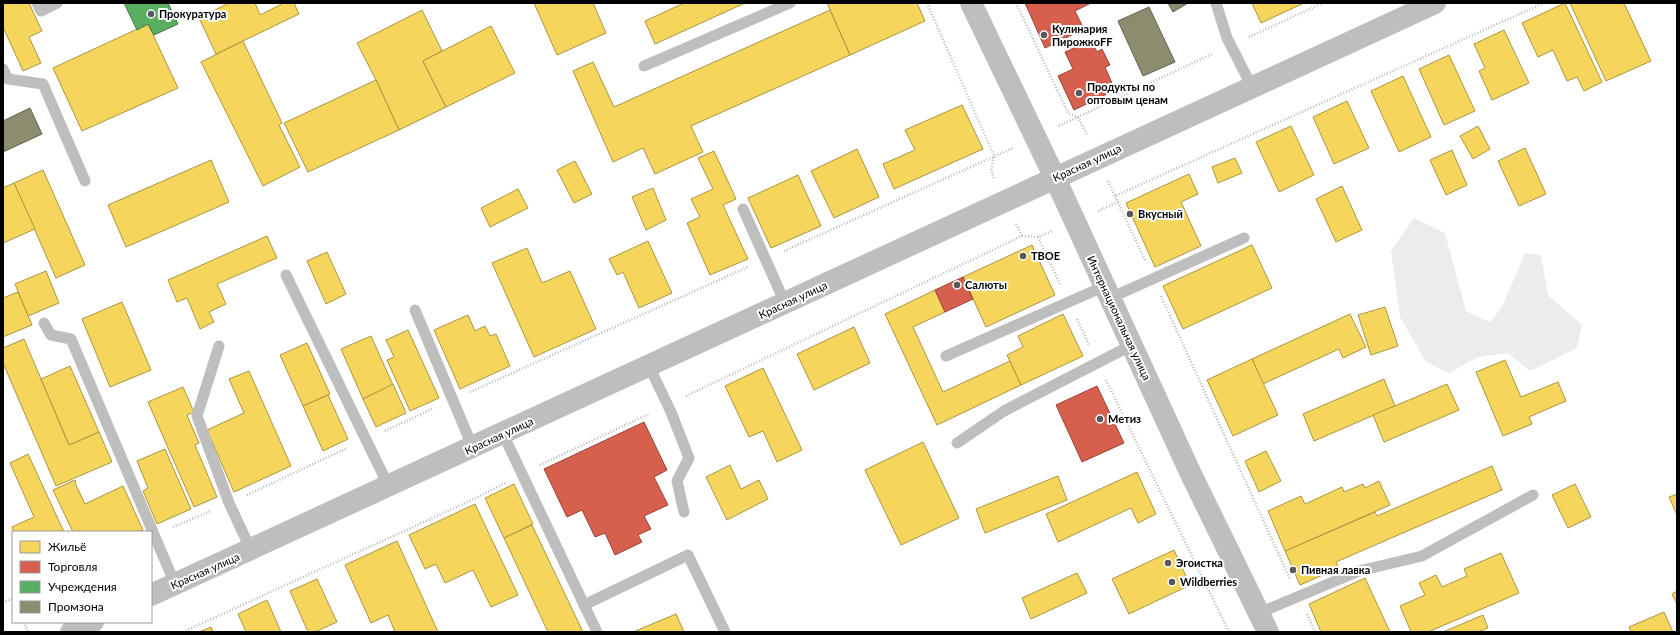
<svg xmlns="http://www.w3.org/2000/svg" width="1680" height="635" viewBox="0 0 1680 635" font-family="Lato,sans-serif">
<style>
.green{fill:#ececec}
.homes{fill:#f6d55c;stroke:#ac9540}
.shops{fill:#d6604d;stroke:#964336}
.public{fill:#5aae61;stroke:#3f7a44}
.industry{fill:#8c8c6e;stroke:#62624d}
.lines{fill:none;stroke-linecap:round;stroke-linejoin:round}
.path{stroke:#b9b9b9;stroke-width:2.5;stroke-dasharray:1 2;stroke-linecap:butt}
.service{stroke:#bebebe;stroke-width:11}
.minor{stroke:#bebebe;stroke-width:22}
.tertiary{stroke:#bebebe;stroke-width:22}
.poi-dot{fill:#595959;stroke:#fff;stroke-width:1.5}
.labels{text-anchor:middle;stroke-width:4;stroke-linejoin:round;paint-order:stroke}
.poi-label{font-size:11px;font-weight:bold;fill:#000;stroke:#fff;text-anchor:start}
.street-label{font-size:11px;fill:#000;stroke:#fff}
</style>
<rect width="100%" height="100%" fill="#fff"/>
<path class="green" d="M1414,218l31,15 21,78 24,11 12,-15 23,-54 16,2 7,40 34,30 -5,23 -47,23 -22,-18 -30,4 -29,16 -23,-11 -26,-45 -9,-66z"/>
<g class="homes">
<path d="M3,3h26l13,28 -13,6 12,26 -18,8 -20,-44z"/>
<path d="M229,3h26l5,12 24,-12h10l5,11 -83,40 -17,-36z"/>
<path d="M534,3h59l13,30 -49,22z"/>
<path d="M684,3h61l-90,41 -10,-23z"/>
<path d="M827,3h90l8,18 -75,34z"/>
<path d="M1252,3h52l-43,20z"/>
<path d="M1565,3l37,79 -18,9 -7,-14 -10,4 -14,-31 -15,7 -16,-34z"/>
<path d="M1570,3h54l27,58 -45,20z"/>
<path d="M422,10l20,41 -19,10 23,46 -47,23 -23,-50 -19,-37z"/>
<path d="M830,10l20,45 -159,71 12,26 -48,22 -12,-26 -30,14 -40,-91 20,-9 21,45z"/>
<path d="M148,24l30,64 -96,43 -29,-63z"/>
<path d="M491,26l24,47 -69,34 -23,-46z"/>
<path d="M1504,30l25,53 -37,17 -13,-29 6,-3 -11,-24z"/>
<path d="M243,41l39,82 -3,2 21,42 -37,19 -62,-124z"/>
<path d="M1449,55l26,56 -31,14 -25,-56z"/>
<path d="M1403,76l28,61 -32,15 -28,-61z"/>
<path d="M376,80l23,50 -91,42 -24,-49z"/>
<path d="M1347,101l22,47 -35,16 -21,-47z"/>
<path d="M962,105l21,44 -89,40 -11,-25 32,-14 -10,-20z"/>
<path d="M1291,126l23,49 -35,17 -23,-50z"/>
<path d="M1478,126l12,23 -17,10 -13,-23z"/>
<path d="M1525,148l21,46 -27,12 -21,-45z"/>
<path d="M857,149l22,48 -45,21 -23,-47z"/>
<path d="M1452,150l15,35 -21,10 -16,-35z"/>
<path d="M714,151l22,48 -13,6 25,54 -38,16 -23,-52 13,-6 -9,-18 22,-10 -15,-31z"/>
<path d="M1235,158l7,15 -24,10 -6,-16z"/>
<path d="M211,160l18,42 -103,45 -18,-42z"/>
<path d="M575,161l17,33 -18,9 -17,-33z"/>
<path d="M43,170l42,95 -29,13 -42,-95z"/>
<path d="M1189,174l9,20 -17,8 20,44 -46,21 -29,-64z"/>
<path d="M798,175l23,51 -50,22 -23,-50z"/>
<path d="M14,183l21,46 -32,14v-55z"/>
<path d="M1342,186l20,44 -26,12 -20,-43z"/>
<path d="M653,188l13,32 -20,10 -14,-33z"/>
<path d="M518,189l10,19 -38,19 -9,-19z"/>
<path d="M267,236l10,22 -60,26 9,20 -17,8 5,10 -14,7 -13,-31 -10,4 -9,-22z"/>
<path d="M648,241l24,52 -33,15 -16,-36 -6,3 -8,-16z"/>
<path d="M1032,245l23,50 -69,32 -23,-50z"/>
<path d="M1252,245l20,43 -89,41 -20,-43z"/>
<path d="M527,248l15,35 28,-12 26,58 -62,28 -42,-94z"/>
<path d="M327,252l19,42 -20,10 -19,-43z"/>
<path d="M46,271l13,32 -31,13 -13,-32z"/>
<path d="M935,290l10,22 -32,15 30,65 67,-31 11,24 -84,40 -52,-111z"/>
<path d="M18,292l14,33 -29,12v-39z"/>
<path d="M122,302l29,68 -41,17 -28,-68z"/>
<path d="M1385,307l13,39 -27,9 -13,-40z"/>
<path d="M1063,314l20,42 -62,29 -14,-30 16,-8 -5,-11z"/>
<path d="M1350,314l16,33 -23,11 -4,-9 -76,35 -11,-25z"/>
<path d="M468,315l7,16 10,-5 5,10 6,-2 14,32 -50,23 -26,-59z"/>
<path d="M854,327l16,36 -56,27 -17,-36z"/>
<path d="M408,330l31,68 -29,13 -23,-51 7,-3 -8,-17z"/>
<path d="M371,336l22,49 -30,14 -22,-50z"/>
<path d="M24,339l45,106 30,-13 13,30 -56,24 -53,-123v-15z"/>
<path d="M307,343l23,51 -27,12 -23,-51z"/>
<path d="M1252,359l26,56 -45,21 -26,-56z"/>
<path d="M1505,360l16,37 37,-15 8,19 -37,16 3,7 -29,12 -27,-64z"/>
<path d="M70,366l29,66 -30,13 -28,-66z"/>
<path d="M763,368l39,82 -25,12 -14,-31 -14,6 -24,-51z"/>
<path d="M249,371l42,95 -57,26 -27,-62 37,-17 -15,-34z"/>
<path d="M1384,379l11,27 -81,35 -11,-27z"/>
<path d="M393,384l13,29 -30,14 -13,-28z"/>
<path d="M1447,384l12,26 -75,32 -11,-27z"/>
<path d="M183,387l11,25 -7,3 12,28 -4,2 22,52 -23,10 -46,-105z"/>
<path d="M328,395l20,44 -25,12 -20,-45z"/>
<path d="M923,442l36,76 -58,27 -36,-75z"/>
<path d="M165,449l26,60 -34,15 -14,-33 5,-3 -11,-27z"/>
<path d="M1266,451l15,30 -22,11 -14,-31z"/>
<path d="M28,454l36,78h-50l-2,-5 22,-10 -24,-54z"/>
<path d="M730,465l11,24 18,-9 9,19 -41,21 -21,-43z"/>
<path d="M1492,466l10,24 -166,72 3,6 -39,17 -15,-34 90,-39 2,4z"/>
<path d="M1137,472l19,42 -18,9 -7,-15 -73,34 -12,-28z"/>
<path d="M1058,476l9,24 -82,33 -9,-24z"/>
<path d="M75,480l1,2 -1,1 10,21 38,-18 20,44 -7,2h-63l-20,-42z"/>
<path d="M1379,481l11,24 -105,46 -17,-40 33,-15 4,8 37,-17 2,5 19,-8 2,4z"/>
<path d="M514,484l19,40 -29,14 -19,-40z"/>
<path d="M1575,484l16,33 -23,11 -16,-33z"/>
<path d="M1677,494v21l-8,-18z"/>
<path d="M475,504l43,91 -27,12 -18,-37 -28,13 -9,-19 -11,5 -16,-34z"/>
<path d="M532,525l51,107h-35l-44,-94z"/>
<path d="M397,541l41,91h-43l-7,-17 -17,8 -26,-58z"/>
<path d="M1174,550l16,35 -61,29 -17,-35z"/>
<path d="M1501,553l18,40 -91,39h-17l-11,-26 25,-11 -6,-12 17,-8 6,12 25,-11 -3,-7z"/>
<path d="M1077,573l10,20 -56,26 -9,-21z"/>
<path d="M1365,578l25,54h-69l-12,-28z"/>
<path d="M317,579l20,43 -22,10h-7l-18,-41z"/>
<path d="M1677,591v13l-5,-10z"/>
<path d="M267,600l14,32h-35l-8,-18z"/>
<path d="M1664,612l9,20h-42l-2,-5z"/>
<path d="M676,614l8,18h-51z"/>
<path d="M1483,615l5,13 -10,4h-35z"/>
<path d="M211,627l2,5h-14z"/>
</g>
<g class="shops">
<path d="M1025,3h66l-16,8 9,18 -39,19z"/>
<path d="M1091,40l6,12 5,-3 8,16 -5,2 10,23 -41,20 -16,-34 15,-7 -8,-17z"/>
<path d="M963,277l10,22 -28,13 -10,-22z"/>
<path d="M1097,386l27,57 -42,19 -26,-57z"/>
<path d="M644,422l23,48 -13,7 14,28 -24,11 7,13 -13,6 4,7 -27,13 -10,-22 -10,4 -13,-27 -15,7 -23,-48z"/>
</g>
<path class="public" d="M124,3h44l10,21 -24,11 -6,-11 -11,6z"/>
<g class="industry">
<path d="M1168,3h20l-15,9z"/>
<path d="M1149,7l26,55 -32,14 -25,-55z"/>
<path d="M30,108l12,26 -39,18v-31z"/>
</g>
<g class="lines">
<g class="path">
<path d="M927,3l67,153 -3,14 3,8"/>
<path d="M1016,3l52,110 10,4 134,-63"/>
<path d="M1249,37l74,-34"/>
<path d="M1059,126l19,-9 9,18"/>
<path d="M1108,181l7,15"/>
<path d="M1098,211l20,-9"/>
<path d="M1016,224l6,12"/>
<path d="M1038,237l22,47"/>
<path d="M784,251l229,-103"/>
<path d="M1145,260l-30,-64 429,-193"/>
<path d="M1161,296l129,283"/>
<path d="M1077,319l12,26"/>
<path d="M1106,380l123,252"/>
<path d="M470,392l278,-125"/>
<path d="M686,396l336,-160 16,1 14,-6"/>
<path d="M385,431l49,-23"/>
<path d="M540,465l109,-51"/>
<path d="M247,495l100,-47"/>
<path d="M173,527l38,-16"/>
<path d="M3,603l10,-5"/>
<path d="M1307,614l8,18"/>
<path d="M24,622l4,10"/>
<path d="M183,632l289,-132 33,-17"/>
</g>
<g class="service">
<path d="M37,3l4,8 16,-8"/>
<path d="M1216,3l11,35 25,49"/>
<path d="M644,66l146,-63"/>
<path d="M3,69l5,10 35,5 42,97"/>
<path d="M743,209l42,94"/>
<path d="M286,275l103,212"/>
<path d="M1110,298l134,-60"/>
<path d="M415,310l58,138"/>
<path d="M44,323l7,12 20,4 104,245"/>
<path d="M219,346l-22,70 32,87 22,47"/>
<path d="M946,356l159,-70"/>
<path d="M649,366l22,46 18,46 -12,23 7,31"/>
<path d="M503,434l94,198"/>
<path d="M957,443l47,-32 128,-66"/>
<path d="M584,605l104,-50 37,77"/>
<path d="M1259,613l100,-42 63,-15 111,-61"/>
</g>
<g class="minor">
<path d="M151,595l1284,-592"/>
<path d="M71,632l22,-10"/>
</g>
<path class="tertiary" d="M971,3l84,175 135,294 78,160"/>
</g>
<g class="poi-dot">
<circle cx="151" cy="14" r="4"/>
<circle cx="1044" cy="35" r="4"/>
<circle cx="1079" cy="93" r="4"/>
<circle cx="1130" cy="214" r="4"/>
<circle cx="1023" cy="256" r="4"/>
<circle cx="957" cy="285" r="4"/>
<circle cx="1100" cy="419" r="4"/>
<circle cx="1168" cy="563" r="4"/>
<circle cx="1293" cy="570" r="4"/>
<circle cx="1172" cy="582" r="4"/>
</g>
<g class="labels">
<g class="poi-label">
<text x="159" y="18">Прокуратура</text>
<text x="1052" y="33">Кулинария<tspan x="1052" dy="13">ПирожкоFF</tspan></text>
<text x="1087" y="91">Продукты по<tspan x="1087" dy="13">оптовым ценам</tspan></text>
<text x="1138" y="218">Вкусный</text>
<text x="1031" y="260">ТВОЕ</text>
<text x="965" y="289">Салюты</text>
<text x="1108" y="423">Метиз</text>
<text x="1176" y="567">Эгоистка</text>
<text x="1301" y="574">Пивная лавка</text>
<text x="1180" y="586">Wildberries</text>
</g>
<g class="street-label">
<text transform="translate(1087 163) rotate(-25)" y="4">Красная улица</text>
<text transform="translate(793 300) rotate(-25)" y="4">Красная улица</text>
<text transform="translate(1119 318) rotate(65)" y="4">Интернациональная улица</text>
<text transform="translate(499 436) rotate(-25)" y="4">Красная улица</text>
<text transform="translate(205 571) rotate(-24)" y="4">Красная улица</text>
</g>
</g>
<rect width="1680" height="635" fill="none" stroke="#000000" stroke-width="8"/>
<rect x="12" y="531" width="140" height="92" fill="#ffffff" stroke="#999999"/>
<rect x="20" y="541" width="20" height="12" fill="#f6d55c" stroke="#999999"/>
<text x="48" y="551" font-size="12" fill="#000000">Жильё</text>
<rect x="20" y="561" width="20" height="12" fill="#d6604d" stroke="#999999"/>
<text x="48" y="571" font-size="12" fill="#000000">Торговля</text>
<rect x="20" y="581" width="20" height="12" fill="#5aae61" stroke="#999999"/>
<text x="48" y="591" font-size="12" fill="#000000">Учреждения</text>
<rect x="20" y="601" width="20" height="12" fill="#8c8c6e" stroke="#999999"/>
<text x="48" y="611" font-size="12" fill="#000000">Промзона</text>
</svg>
